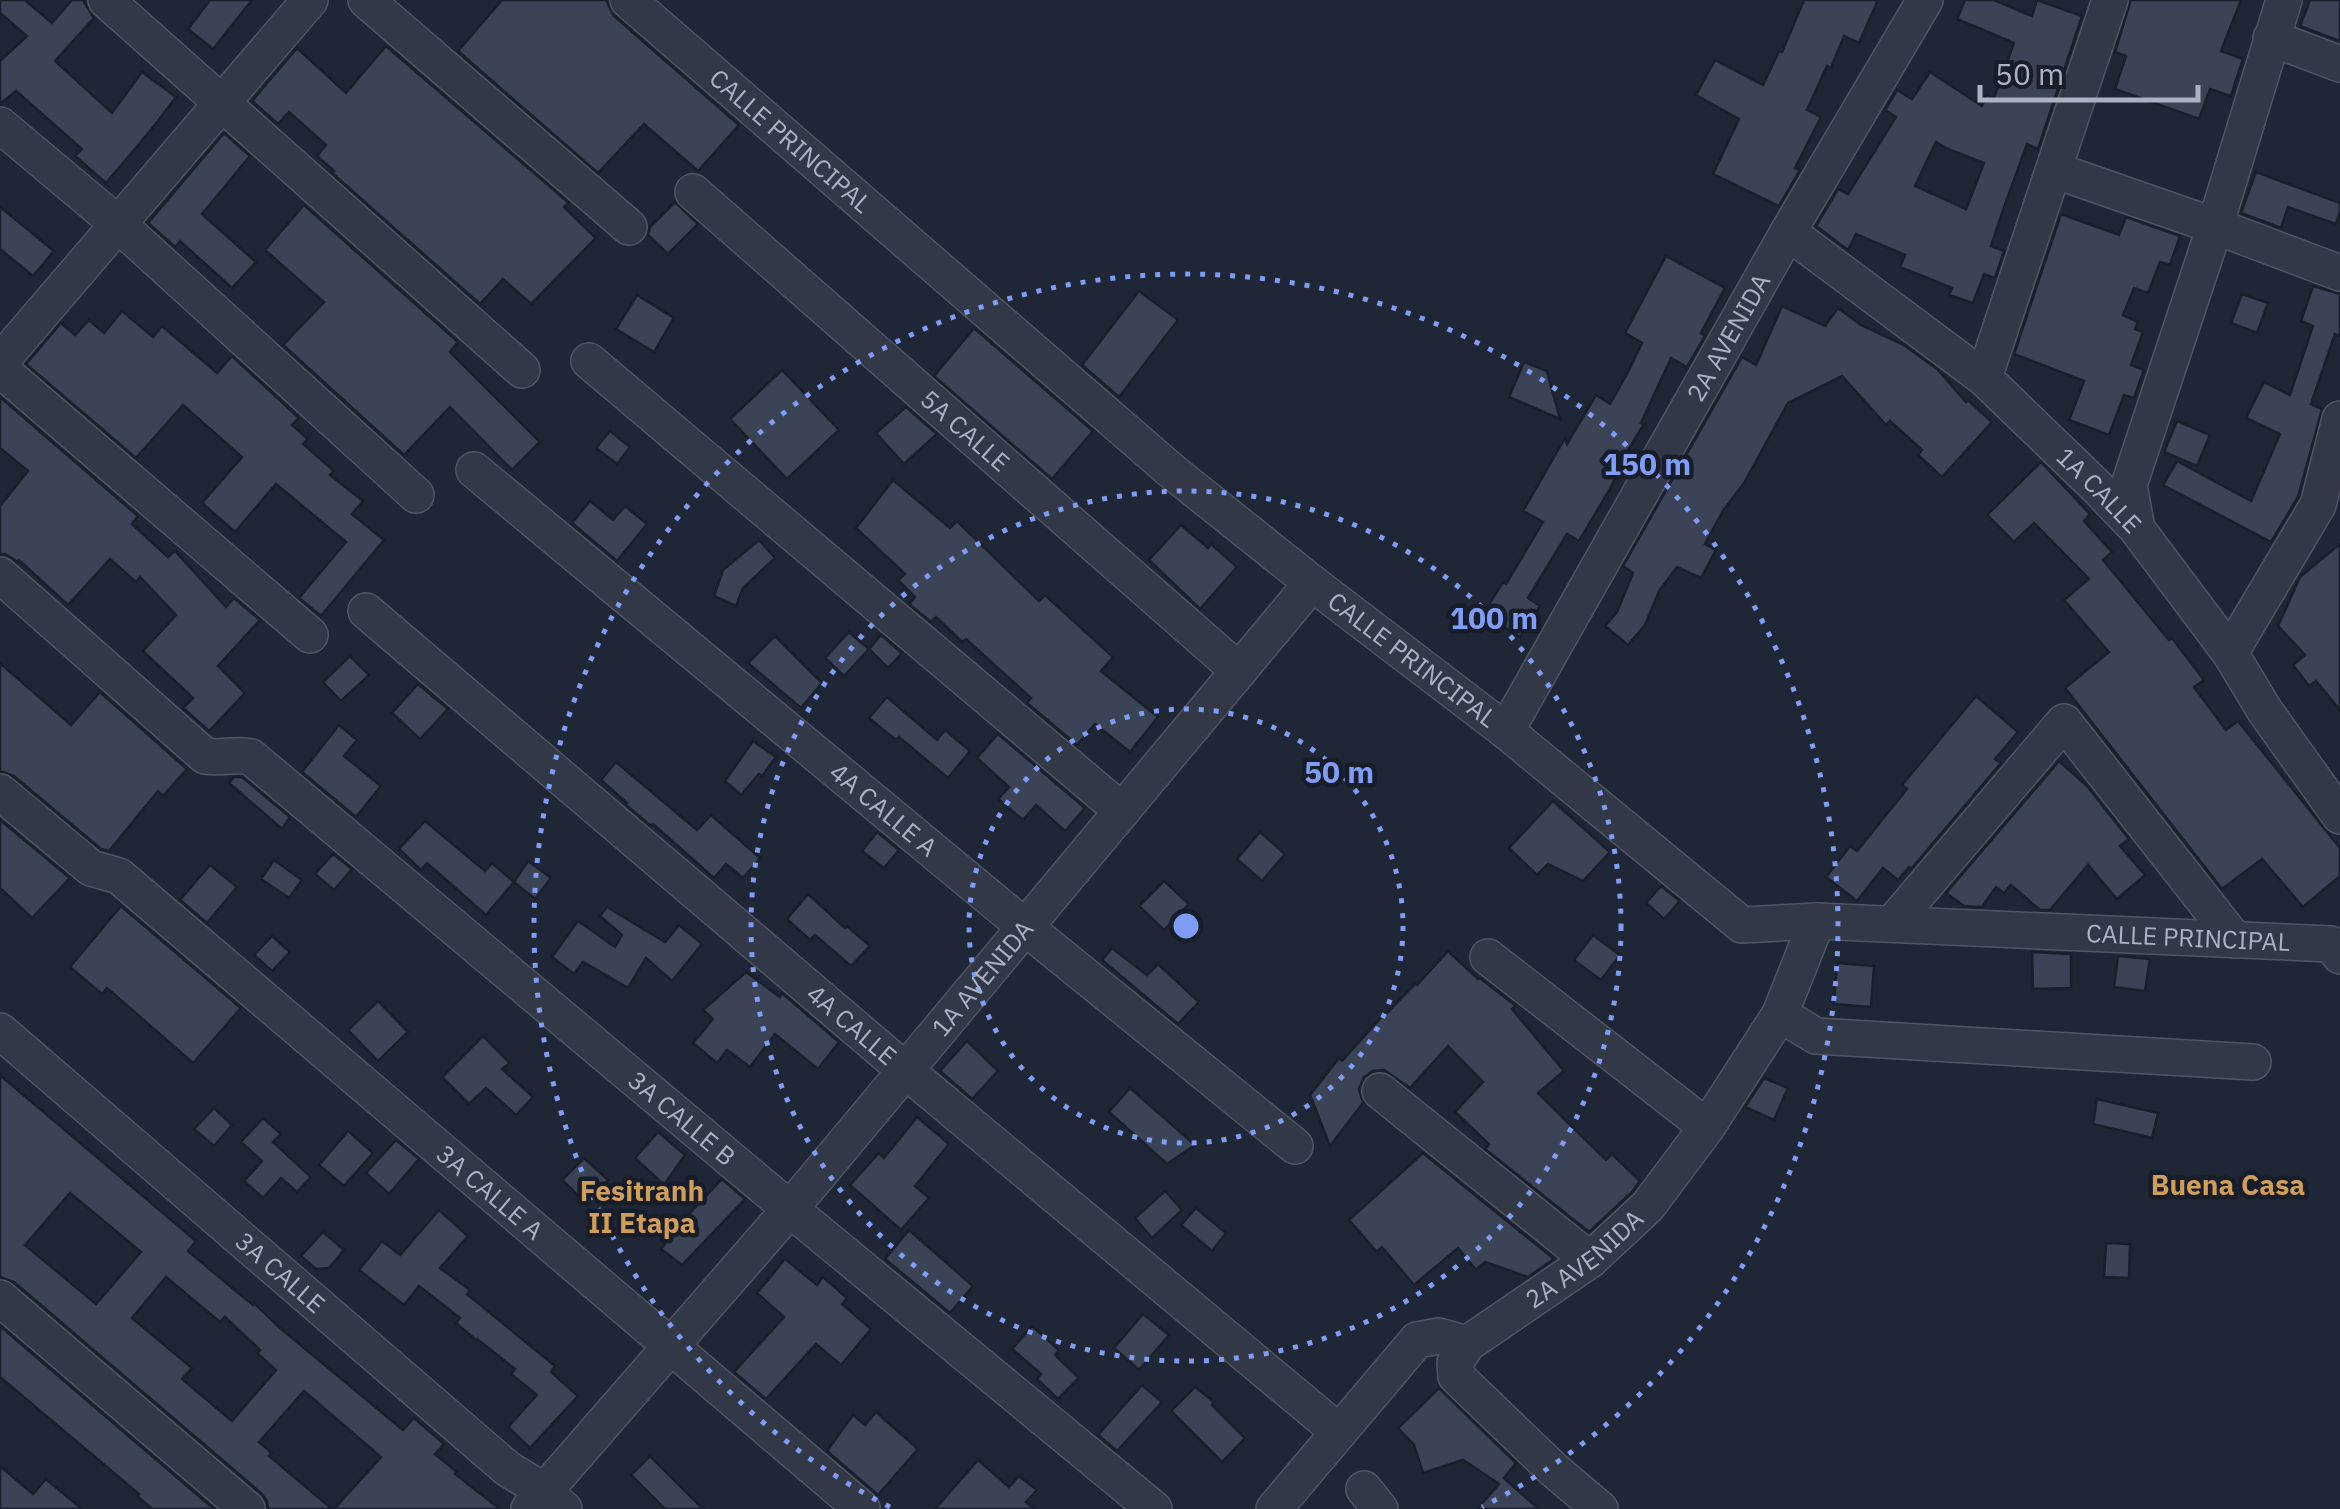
<svg xmlns="http://www.w3.org/2000/svg" width="2340" height="1509" viewBox="0 0 2340 1509" font-family="'IBM Plex Sans',sans-serif">
<style>
.building{fill:#3b4356;stroke:#1a1f2c;stroke-width:2.5;fill-rule:evenodd}
.lines{fill:none;stroke-linecap:round;stroke-linejoin:round}
.minor-casing{stroke:#505564;stroke-width:38}
.minor{stroke:#333846;stroke-width:35}
.ring{fill:none;stroke:#7f9cf6;stroke-width:5;stroke-dasharray:5 10}
.labels{text-anchor:middle;stroke-width:9;stroke-linejoin:round;paint-order:stroke}
.street-label{font-size:25px;fill:#acb2c3;stroke:#181d2a}
.neighbourhood-label{font-size:28px;font-weight:bold;fill:#d19e5a;stroke:#181d2a}
.centre{fill:#7f9cf6;stroke:#181d2a;stroke-width:5}
.ring-label{font-size:30px;text-anchor:middle;font-weight:bold;fill:#7f9cf6;stroke:#181d2a;stroke-width:9;stroke-linejoin:round;paint-order:stroke}
</style>
<rect width="100%" height="100%" fill="#1f2635"/>
<g class="building">
<path d="M0,0h25l27,23 20,-23h11l11,18 -39,43 57,52 30,-41 34,25 -25,33 -45,53 -31,-27 7,-7 -66,-58 -16,13v-43l27,-25 -27,-23z"/>
<path d="M210,0h42l-39,49 -25,-20z"/>
<path d="M502,0h104l8,16 125,109 -41,46 -54,-47 -46,49 -140,-122z"/>
<path d="M1804,0h74l-19,43 -15,-7 -13,32 -4,-2 -20,44 14,7 -26,51 5,2 -21,36 -66,-32 26,-55 -43,-24 19,-35 48,25 16,-34 3,1z"/>
<path d="M1965,0h29l38,16 5,-16 45,16 -44,133 -11,-5 -25,69 -11,33 13,5 -9,27 -11,-4 -11,29 -24,-8 3,-7 -52,-21 5,-12 -49,-21 -8,16 -32,-24 22,-37 10,5 48,-77 -11,-7 12,-20 15,9 18,-27 52,34 4,-11 8,3 20,-55 -57,-24zM1936,142l12,7 36,14 -18,46 -51,-23z"/>
<path d="M2131,0h110l-20,51 22,8 -12,37 -21,-7 -11,30 -84,-30 11,-33 -11,-4z"/>
<path d="M2310,0h30v41l-40,-15z"/>
<path d="M386,46l183,157 -5,4 32,31 -65,66 -28,-25 -23,25 -148,-131 2,-2 -17,-15 9,-11 -37,-33 -11,12 -26,-23 45,-53 49,45z"/>
<path d="M224,133l26,23 -48,58 54,48 -24,26 -52,-47 -5,6 -27,-24z"/>
<path d="M2256,172l84,31v9l-4,12 -48,-17 -7,21 -40,-15z"/>
<path d="M675,202l23,22 -30,30 -20,-19 2,-8z"/>
<path d="M304,205l154,137 -8,10 90,90 -28,28 -62,-63 -46,48 -121,-110 41,-43 -59,-52z"/>
<path d="M0,207l54,44 -21,25 -33,-27z"/>
<path d="M2061,214l58,21 7,-18 54,19 -10,29 -10,-3 -12,31 -14,-5 -11,27 15,7 -3,7 8,3 -12,33 13,5 -10,28 -10,-3 -15,40 -40,-15 15,-39 -70,-27z"/>
<path d="M1666,256l59,32 -24,45 4,3 -18,31 -16,-9 -30,65 3,1 -19,31 -15,34 -31,52 -12,-7 -39,64 12,8 -20,31 -37,-23 20,-32 3,2 37,-62 -20,-11 42,-73 2,6 29,-49 14,9 18,-32 14,-29 -17,-10z"/>
<path d="M2313,286l27,8v42l-5,-2 -24,70 11,5 -24,88 -27,45 -108,-57 14,-24 74,40 29,-67 -34,-16 18,-36 26,13 23,-69 -12,-5z"/>
<path d="M1139,291l39,29 -59,77 -37,-32z"/>
<path d="M2242,294l26,9 -11,30 -26,-10z"/>
<path d="M637,295l37,23 -20,34 -38,-23z"/>
<path d="M1782,306l43,20 13,-18 23,17 43,20 33,24 29,33 2,-2 24,22 -50,55 -24,-22 4,-5 -32,-29 -4,4 -44,-49 -54,27 -44,80 -21,28 -18,33 11,6 -15,28 -24,-11 -18,24 -14,34 -17,20 -23,-19 12,-14 16,-39 -10,-7 119,-209 14,8z"/>
<path d="M122,311l31,26 9,-11 55,47 15,-17 67,62 -7,7 16,14 -5,5 31,27 -4,4 33,26 -11,13 32,26 -63,76 -22,-18 47,-56 -70,-58 -41,48 -33,-29 40,-46 -59,-52 -47,53 -110,-94 35,-41 14,12 14,-15 15,13z"/>
<path d="M974,328l119,103 -41,48 -118,-103z"/>
<path d="M1524,362l23,9 13,48 -51,-22z"/>
<path d="M782,370l57,60 -52,49 -57,-60z"/>
<path d="M0,397l138,119 -6,8 36,33 7,-6 51,56 8,-9 26,22 -42,46 27,27 -36,38 -26,-23 10,-10 -50,-47 33,-36 -36,-38 -4,5 -26,-23 -42,46 -49,-45 -1,2 -13,-8h-5v-48l28,-35 -28,-23z"/>
<path d="M906,407l31,27 -33,30 -28,-31z"/>
<path d="M2177,421l33,14 -13,31 -33,-14z"/>
<path d="M610,431l20,16 -13,17 -21,-16z"/>
<path d="M2041,462l49,52 -6,7 28,31 -9,8 66,80 3,-2 32,42 -10,7 32,43 12,-9 102,127v28l-37,31 -41,-48 -40,30 -157,-201 44,-36 -45,-52 25,-21 -55,-56 -20,19 -27,-27z"/>
<path d="M893,480l57,48 7,-7 82,80 6,-6 68,62 -12,14 57,46 -28,35 -35,-28 -18,21 -50,-42 4,-5 -65,-59 -4,3 -26,-25 -5,5 -22,-18 6,-7 -17,-17 7,-6 -49,-46z"/>
<path d="M590,501l23,19 12,-14 22,18 -30,37 -45,-38z"/>
<path d="M1181,525l27,23 3,-4 26,23 -37,42 -51,-49z"/>
<path d="M759,540l16,18 -32,30 -7,18 -22,-10 9,-26z"/>
<path d="M2340,544v166l-24,-29 -7,5 -16,-21 12,-10 -27,-29 22,-49z"/>
<path d="M849,632l20,17 -25,27 -19,-18z"/>
<path d="M881,635l21,18 -14,15 -19,-19z"/>
<path d="M775,636l47,47 -21,25 -53,-45z"/>
<path d="M350,656l19,19 -28,26 -18,-19z"/>
<path d="M0,663l71,62 29,-33 87,77 -24,27 -5,-5 -49,60 -8,-2 -87,-73 -14,-5z"/>
<path d="M418,684l30,25 -28,30 -28,-26z"/>
<path d="M1976,696l42,36 -23,27 6,4 -90,106 -2,-2 -11,13 -15,-12 -26,33 -31,-24 24,-31 7,5 50,-62 -5,-4z"/>
<path d="M887,697l50,43 8,-10 25,21 -22,27 -49,-41 -3,3 -27,-22z"/>
<path d="M339,725l18,15 -13,16 37,30 -25,31 -54,-45z"/>
<path d="M998,734l87,74 -20,23 -29,-26 -13,15 -25,-21 11,-12 -32,-29z"/>
<path d="M753,741l23,16 -14,19 -3,-2 -18,21 -16,-14z"/>
<path d="M2059,761l28,25 42,53 -9,7 25,29 -28,24 -29,-34 -38,45h-10l-29,-25 -7,8 -8,-6 -14,20 -18,-1 -18,-13z"/>
<path d="M616,762l81,68 14,-15 49,43 -17,20 -17,-14 -12,14 -61,-54 -2,2 -25,-21 1,-2 -26,-23z"/>
<path d="M234,777h8l48,40 -8,12 -53,-46z"/>
<path d="M1553,801l57,51 -27,29 -35,-17 -11,11 -28,-27z"/>
<path d="M0,820l70,58 -38,40 -32,-30z"/>
<path d="M425,821l60,50 7,-8 22,19 -28,33 -59,-52 -6,7 -22,-21z"/>
<path d="M877,832l22,18 -15,18 -22,-17z"/>
<path d="M1260,832l25,22 -23,27 -25,-22z"/>
<path d="M333,854l19,15 -18,21 -19,-16z"/>
<path d="M274,860l28,20 -13,18 -28,-19z"/>
<path d="M528,861l23,17 -16,21 -21,-17z"/>
<path d="M210,865l27,22 -30,36 -27,-23z"/>
<path d="M1164,881l25,23 -25,26 -25,-24z"/>
<path d="M1661,886l19,15 -16,18 -18,-16z"/>
<path d="M808,894l37,34 2,-2 23,20 -19,20 -36,-31 -5,5 -23,-21z"/>
<path d="M121,906l120,102 -48,55 -86,-75 -5,6 -32,-27z"/>
<path d="M607,907l58,35 14,-17 23,19 -30,37 -26,-23 -18,30 -45,-26 -9,12 -22,-17 26,-36 37,26 7,-12 -22,-19z"/>
<path d="M1593,935l27,20 -19,25 -27,-20z"/>
<path d="M272,936l18,16 -18,19 -18,-16z"/>
<path d="M1112,948l35,27 11,-11 41,38 -21,22 -76,-64z"/>
<path d="M1448,951l30,28 2,-1 36,28 -4,3 52,62 -26,22 68,67 6,-6 28,27 -8,11 -43,40 -104,-83 4,-5 -34,-32 28,-30 -35,-36 -38,42 -26,-18 -11,1 -9,6 -5,12 4,14 -33,43 -20,-51 29,-37 3,3 43,-48 1,1 29,-30 2,1z"/>
<path d="M2032,952l39,2v34l-38,1z"/>
<path d="M2118,956l32,3 -5,32 -31,-4z"/>
<path d="M1837,963l37,3 -3,41 -37,-3z"/>
<path d="M746,972l34,25 2,-4 57,49 -21,27 -43,-35 -25,33 -23,-17 -10,13 -24,-20 20,-24 -10,-9z"/>
<path d="M378,1001l30,31 -30,29 -30,-31z"/>
<path d="M483,1036l27,27 -8,6 31,28 -17,18 -30,-27 -17,16 -27,-27z"/>
<path d="M967,1041l31,30 -26,28 -32,-28z"/>
<path d="M0,1075l196,166 -8,10 31,26 34,28 1,-2 26,25 123,102 11,-12 30,26 -9,10 22,18 -2,2 45,35h-166l47,-52 -77,-66 -45,51 13,11 -3,3 63,53h-64l-1,-8 -6,-8 -247,-211 -14,-5zM70,1193l71,59 -45,52 -71,-59zM166,1277l54,45 5,-5 35,33 -3,3 19,17 -44,51 -50,-42 10,-11 -60,-50z"/>
<path d="M1764,1078l24,10 -14,32 -29,-13z"/>
<path d="M1130,1088l65,57 -28,19 -58,-52z"/>
<path d="M2097,1099l61,14 -6,25 -59,-14z"/>
<path d="M214,1108l18,17 -18,21 -20,-17z"/>
<path d="M917,1117l32,27 -34,42 14,12 -28,32 -51,-45 29,-32 5,5z"/>
<path d="M263,1118l18,16 -8,8 38,35 -14,15 -16,-14 -18,20 -19,-17 18,-20 -21,-19z"/>
<path d="M348,1131l25,22 -29,33 -25,-21z"/>
<path d="M658,1132l27,23 -21,30 -29,-27z"/>
<path d="M396,1140l23,19 -30,35 -23,-21z"/>
<path d="M1423,1153l131,106 -26,18 -43,-15 -9,8 -18,-22 -44,37 -32,-38 -5,5 -28,-32z"/>
<path d="M584,1158l24,22 -22,23 -24,-23z"/>
<path d="M722,1179l23,20 -63,66 -21,-16 14,-18 -1,-1z"/>
<path d="M1165,1191l17,19 -30,28 -17,-20z"/>
<path d="M1196,1208l30,25 -14,18 -31,-26z"/>
<path d="M439,1210l29,26 -28,32 30,22 -3,4 88,72 -4,6 27,24 -48,52 -22,-21 29,-32 -26,-21 4,-5 -38,-30 -1,1 -20,-17 4,-5 -41,-32 -15,19 -45,-35 23,-29 18,14z"/>
<path d="M909,1230l64,56 -23,27 -65,-54z"/>
<path d="M323,1232l21,18 -15,18 -13,1 -15,-13z"/>
<path d="M2106,1243l24,1 -1,34 -25,-1z"/>
<path d="M785,1259l32,26 6,-8 24,21 -5,6 29,25 -30,36 -25,-21 -50,55 -32,-27 50,-55 -27,-24z"/>
<path d="M1143,1314l26,21 -30,35 -25,-22z"/>
<path d="M0,1326l214,183h-62l-15,-13 2,-2 -139,-117z"/>
<path d="M1032,1326l27,24 -4,5 24,23 -21,21 -21,-20 4,-5 -29,-25z"/>
<path d="M1142,1385l20,17 -45,49 -19,-16z"/>
<path d="M1195,1387l19,15 -2,3 33,33 -23,24 -51,-51z"/>
<path d="M1439,1388l77,75 -12,15 35,31h-62l22,-25 -36,-24 -40,13 -9,-28 -16,-17z"/>
<path d="M876,1412l42,37 -40,46 -51,-44 26,-36 12,10z"/>
<path d="M650,1456l53,53h-38l-34,-34z"/>
<path d="M978,1460l31,27 10,-11 18,14 -11,12 9,7h-100z"/>
<path d="M0,1466l33,28 13,-15 36,30h-82z"/>
</g>
<g class="lines">
<defs>
<g id="minor">
<path d="M106,0l416,370"/>
<path d="M366,0l263,227"/>
<path id="s1" d="M628,0l546,473 138,110 194,148 236,194 75,-4 514,23 9,12"/>
<path d="M2271,38l69,26"/>
<path d="M0,125l118,99 298,271"/>
<path d="M2054,170l161,56 125,47"/>
<path id="s2" d="M693,192l546,479"/>
<path id="s3" d="M1788,232l196,146 113,109 40,42 93,124 35,58 75,105"/>
<path d="M589,361l533,450"/>
<path d="M0,362l310,-362"/>
<path d="M0,369l310,266"/>
<path d="M1984,378l126,-378"/>
<path id="s4" d="M474,470l551,457 270,219"/>
<path d="M2137,529l-8,-44 86,-259 69,-226"/>
<path id="s5" d="M0,575l205,181c16,3 30,-3 46,1l539,452 364,300"/>
<path id="s6" d="M366,611l540,460 433,361"/>
<path d="M2230,653l88,-148 22,-86"/>
<path id="s7" d="M1506,731l282,-499 137,-232"/>
<path id="s8" d="M0,792l91,76 28,8 743,633"/>
<path d="M1892,924l172,-202 171,218"/>
<path d="M1488,957l219,170"/>
<path d="M1780,1014l36,22 437,26"/>
<path id="s9" d="M0,1031l508,438 36,22 20,18"/>
<path d="M1380,1091l210,169"/>
<path d="M0,1298l247,211"/>
<path d="M1467,1344l-12,19 1,13 98,94 46,39"/>
<path d="M1364,1489l16,20"/>
<path id="s10" d="M529,1509l261,-300 522,-626"/>
<path id="s11" d="M1274,1509l143,-169 22,-4 28,8 123,-84 58,-54 59,-79 73,-113 37,-93"/>
</g>
</defs>
<use href="#minor" class="minor-casing"/>
<use href="#minor" class="minor"/>
</g>
<g class="ring">
<circle cx="1186" cy="926" r="217"/>
<circle cx="1186" cy="926" r="435"/>
<path d="M890 1507A652 652 0 1 1 1482 1507"/>
</g>
<g class="labels">
<g class="street-label">
<text dy="9" stroke="none"><textPath href="#s1" startOffset="215">CALLE PRINCIPAL</textPath></text>
<text dy="9" stroke="none"><textPath href="#s7" startOffset="452">2A AVENIDA</textPath></text>
<text dy="9" stroke="none"><textPath href="#s2" startOffset="362">5A CALLE</textPath></text>
<text dy="9" stroke="none"><textPath href="#s3" startOffset="405">1A CALLE</textPath></text>
<text dy="9" stroke="none"><textPath href="#s1" startOffset="1025">CALLE PRINCIPAL</textPath></text>
<text dy="9" stroke="none"><textPath href="#s4" startOffset="532">4A CALLE A</textPath></text>
<text dy="9" stroke="none"><textPath href="#s1" startOffset="1895">CALLE PRINCIPAL</textPath></text>
<text dy="9" stroke="none"><textPath href="#s10" startOffset="698">1A AVENIDA</textPath></text>
<text dy="9" stroke="none"><textPath href="#s6" startOffset="638">4A CALLE</textPath></text>
<text dy="9" stroke="none"><textPath href="#s5" startOffset="882">3A CALLE B</textPath></text>
<text dy="9" stroke="none"><textPath href="#s8" startOffset="635">3A CALLE A</textPath></text>
<text dy="9" stroke="none"><textPath href="#s11" startOffset="418">2A AVENIDA</textPath></text>
<text dy="9" stroke="none"><textPath href="#s9" startOffset="370">3A CALLE</textPath></text>
</g>
<g class="neighbourhood-label">
<text x="2228" y="1195">Buena Casa</text>
<text x="642" y="1201">Fesitranh<tspan x="642" dy="32">II Etapa</tspan></text>
</g>
</g>
<circle cx="1186" cy="926" r="15" class="centre"/>
<g class="ring-label">
<text x="1647" y="475">150 m</text>
<text x="1494" y="629">100 m</text>
<text x="1339" y="783">50 m</text>
</g>
<path d="M1980 85v15h218v-15" fill="none" stroke="#acb2c3" stroke-width="5"/>
<text x="1995" y="85" font-size="30" fill="#acb2c3" stroke="#181d2a" stroke-width="8" paint-order="stroke">50 m</text>
</svg>
